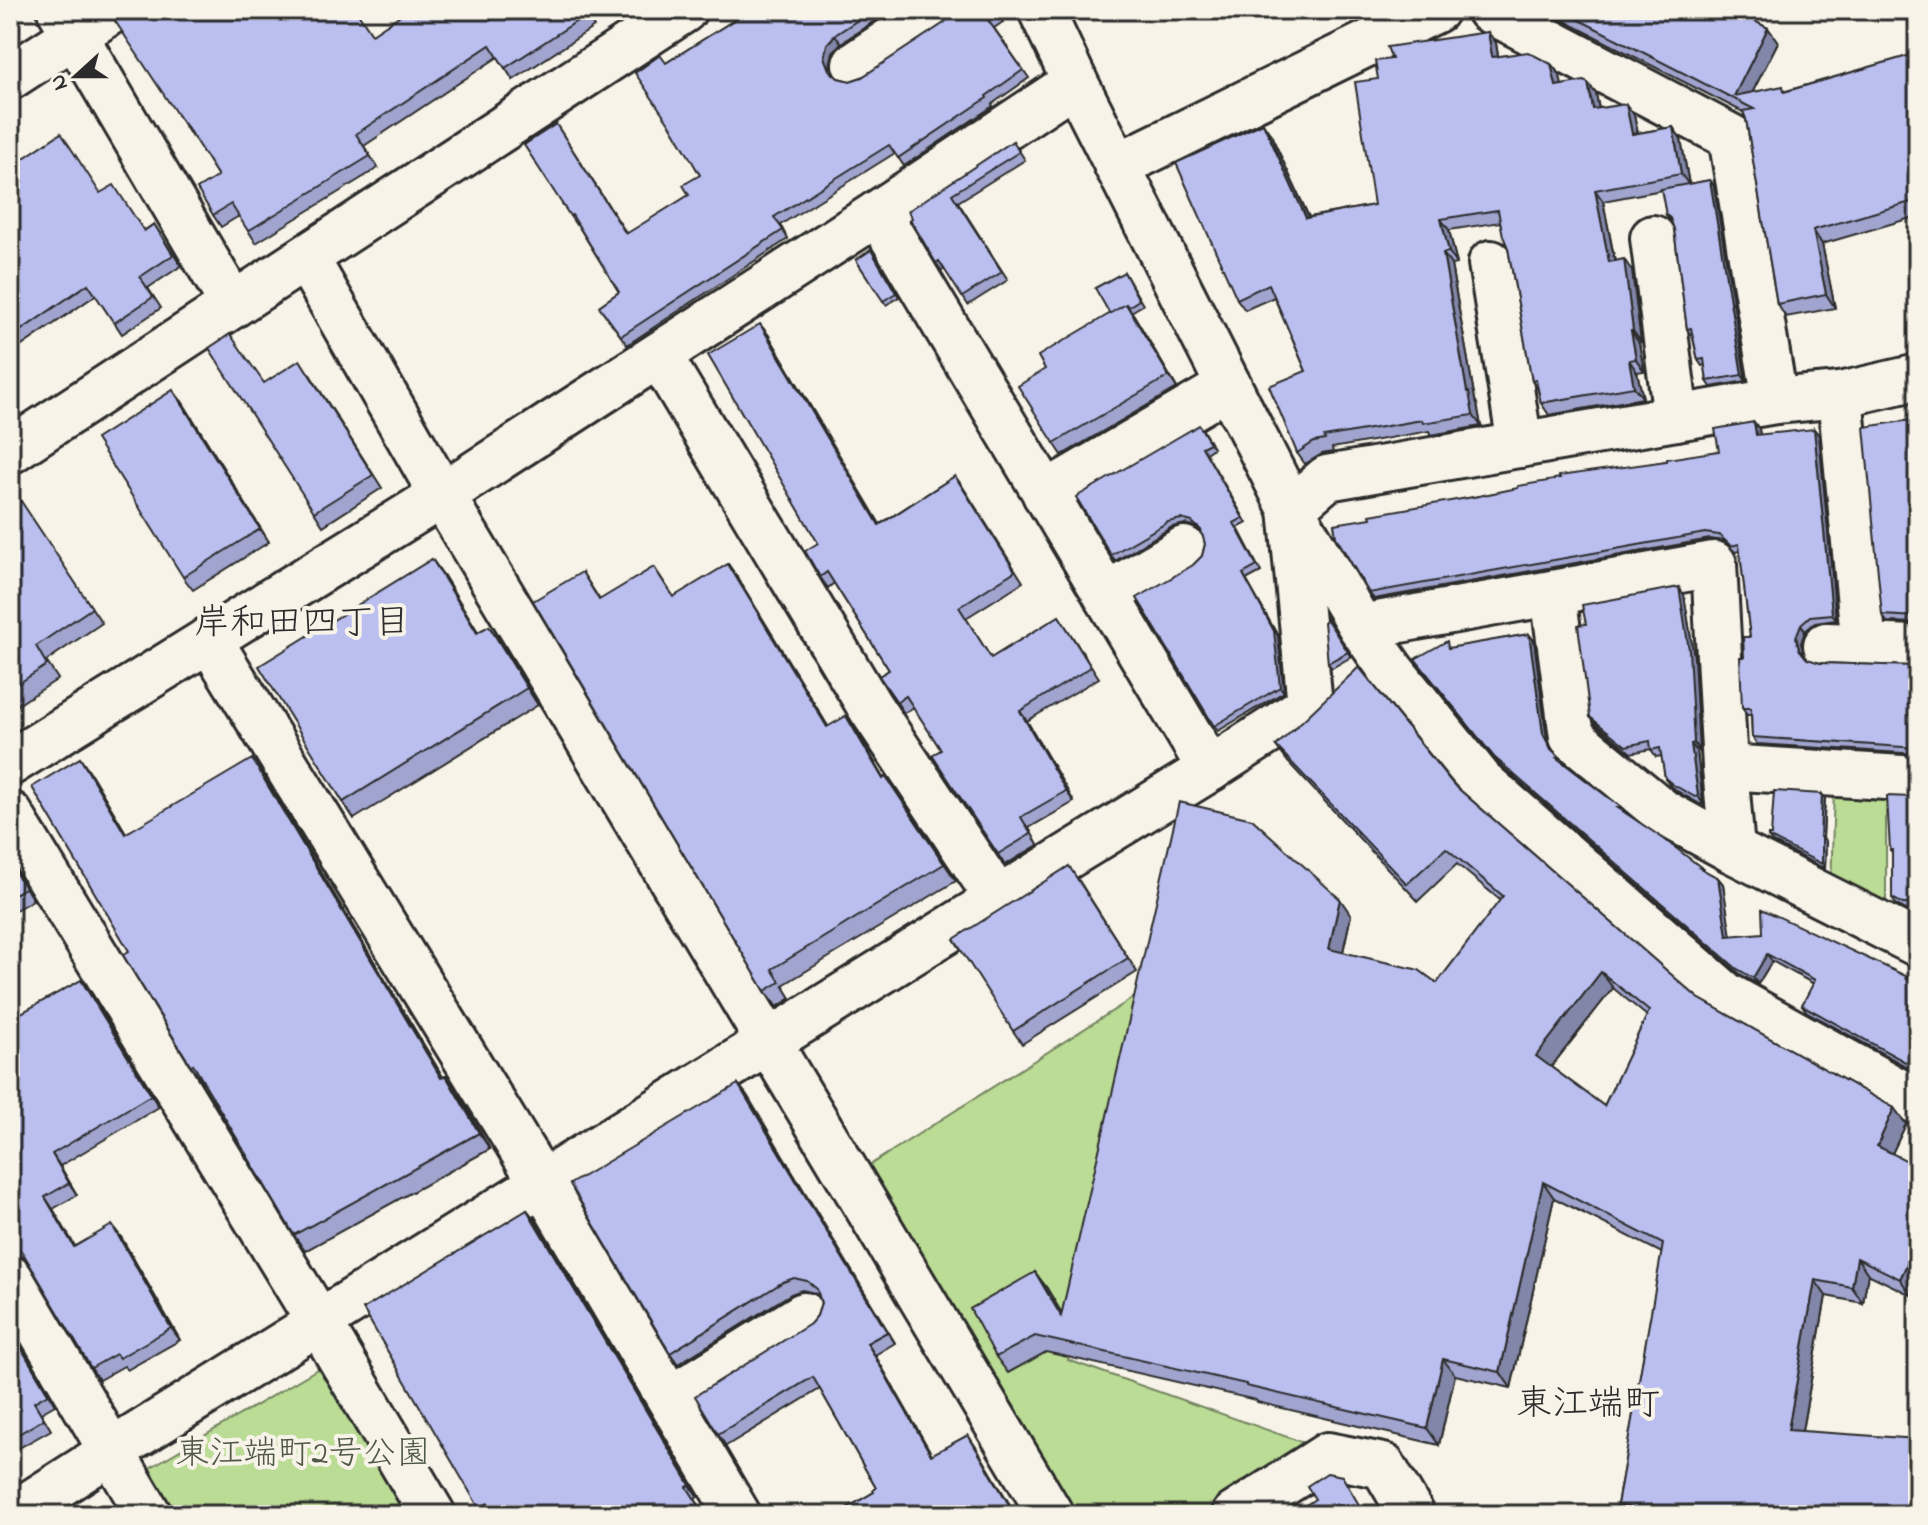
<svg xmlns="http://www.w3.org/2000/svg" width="1928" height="1525" viewBox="0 0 1928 1525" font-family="'Indie Flower','Klee One',sans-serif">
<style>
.green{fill:#bbdc95;stroke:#738460;stroke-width:2}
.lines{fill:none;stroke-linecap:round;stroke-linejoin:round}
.minor-casing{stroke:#2b2b2b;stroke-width:50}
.minor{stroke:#f7f3e8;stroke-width:44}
.wall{fill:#a0a4ce;stroke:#2b2b2b;stroke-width:2;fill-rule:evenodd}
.shaded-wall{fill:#8286a8;stroke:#2b2b2b;stroke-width:2}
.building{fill:#babff0;stroke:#2b2b2b;stroke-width:2;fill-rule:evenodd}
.labels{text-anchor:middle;stroke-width:8;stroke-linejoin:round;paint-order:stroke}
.park-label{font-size:34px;fill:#4f5746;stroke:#f7f3e8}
.neighbourhood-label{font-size:36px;fill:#2b2b2b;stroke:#f7f3e8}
</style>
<rect width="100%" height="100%" fill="#f7f3e8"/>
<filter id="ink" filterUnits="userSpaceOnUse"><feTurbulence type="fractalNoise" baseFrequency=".0125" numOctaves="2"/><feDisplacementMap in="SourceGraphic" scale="16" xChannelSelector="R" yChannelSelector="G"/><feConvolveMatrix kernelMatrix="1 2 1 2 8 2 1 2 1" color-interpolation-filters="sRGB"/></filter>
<g filter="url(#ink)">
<g class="green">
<path d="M1834,789l52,5v117l-55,-24z"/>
<path d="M1144,991l-76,369 242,85 -105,70h-137l-203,-347z"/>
<path d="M326,1364l89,151h-249l-25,-42z"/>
</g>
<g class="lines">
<defs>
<g id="minor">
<path d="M60,10l173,295"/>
<path d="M1041,10l34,72 216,427 70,118 31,44 89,110 245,214 192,107"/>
<path d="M1489,10l242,127 44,264"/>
<path d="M855,64l81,-54"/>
<path d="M10,77l103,-67"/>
<path d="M1117,166l319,-156"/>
<path d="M878,213l332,556"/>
<path d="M1653,238l23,180"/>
<path d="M306,258l136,237 609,1020"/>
<path d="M1491,263l29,182"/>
<path d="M659,355l211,352 128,192"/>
<path d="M1840,395l24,252"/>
<path d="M10,451l674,-441"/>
<path d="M1045,494l184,-108"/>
<path d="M1291,509l36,-31 448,-77 65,-6 78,-18"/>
<path d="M1553,593l19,144 91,75 69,38 186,94"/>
<path d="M1106,595l78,-46"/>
<path d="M1361,627l353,-63 11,203 7,83"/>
<path d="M209,639l333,544 196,332"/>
<path d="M1826,645l92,3"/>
<path d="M10,763l432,-268 436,-282 197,-131"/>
<path d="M1725,767l193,12"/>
<path d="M10,814l309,508 114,193"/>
<path d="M10,1278l139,237"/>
<path d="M670,1399l134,-84"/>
<path d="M12,1515l100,-64 886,-552 212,-130 100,-64 -19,-196"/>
<path d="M1234,1515l94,-60 55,11 29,49"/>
</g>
</defs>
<use href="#minor" class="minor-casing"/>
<use href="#minor" class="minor"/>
</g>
<g class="wall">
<path d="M583,10l11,17 -81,53 -15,-23 -134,89 14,22 -122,75 -17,-27 -18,11 -8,-12 5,-39 -25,-40 -1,1 -8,-12 188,-91z"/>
<path d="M750,10h141l-50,33 -8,9 -3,13 3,9 5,4 12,3 12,-4 133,-67 8,12 -9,6 35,50 -37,26 1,2 -89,60 -9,-13 -115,72 8,14 -161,106 -28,-39 20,-14 -42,-68 -1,1 -6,-9 -14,-92 71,110 62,-39 11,-20 -34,-112z"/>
<path d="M1543,10h190l35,18 10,14 -26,51 34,-2 132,-38v163l-96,28 13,64 -49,9 -9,-13 -31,-185 -3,-7z"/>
<path d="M1496,43l2,13 53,8 9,11 1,10 27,-2 8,11 3,14 35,7 4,18 35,-6 8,12 8,45 21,-4 4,6 32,195 -35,6 -4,-6 -2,-16 -3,1 -4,-6 -6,-26h-2l-3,-5 -13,-100 -3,-8 -5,-6 -4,-25 -59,11 12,60 17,10 9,71 -2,1 5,28 -7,1 6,26 -94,17 -8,-12 -3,-13 -6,-9 -24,-133 -8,-26 -51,8 8,34 -6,1 24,135 2,4 4,22 -50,9 -2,-4 -97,17 1,4 -11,2 -17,10 -8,-11 9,-82 -32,-74 -29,13 -8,-11 34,-164 38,82 65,-12 4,-126z"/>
<path d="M1013,141l12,19 -67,42 50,78 -40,25 -23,-36 -3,2 -6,-8 -26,-44z"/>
<path d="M101,193l44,37 9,-6 27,42 -33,22 13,20 -39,26 -26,-39 -86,59v-160z"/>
<path d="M871,250l28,47 -13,8 -30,-45z"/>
<path d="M1124,272l19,33 -12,7 46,76 -115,67 -8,-12 -9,-74 65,-55z"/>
<path d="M768,334l112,190 75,-48 8,11 60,95 -57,36 25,40 68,-42 40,62 -72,43 47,81 -45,26 9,17 -33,20 -73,-110 9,-5 -27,-43 -10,6 -25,-37 10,-6 -55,-87 -6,5 -8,-11 -2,-34z"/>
<path d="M309,373l73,115 -59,38 -9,-14 -50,-129z"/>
<path d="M183,403l86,139 -76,48 -10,-13z"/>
<path d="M1918,419v204l-31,-1 -5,-7z"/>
<path d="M1754,422l5,7 1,6h59l17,185 -21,3 -10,8 -4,12 2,11 4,5 13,4 93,3 5,-1v89l-161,-10 -5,-7 -1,-22h-4l-5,-7 2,-51 6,-20 -10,-86 -5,1 -11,-11 -14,-2 -336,60 -5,-6 2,-75 108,-22 240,-45z"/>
<path d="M1203,430l10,18 -7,5 41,70 -9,5 23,44 -15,8 32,56 6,56 -66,39 -4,-5 -21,-161 9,-9 3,-12 -3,-11 -6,-6 -11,-3 -13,3 -57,34 -4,-6z"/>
<path d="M10,487l92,136 -56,38 12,18 -48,31z"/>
<path d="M728,564l11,16 89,146 29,6 27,46 2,-1 70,104 -173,104 8,13 -14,9 -12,-16 -183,-419 18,28 54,-33 20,30z"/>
<path d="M444,576l34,56 11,-6 12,17 37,62 -184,114 -11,-17z"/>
<path d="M1684,595l10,62 5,94h-2l6,53h-3l-23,-13 -7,-6 -5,-7 -3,-22 -6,1 -5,-8 -20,4 -35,-29 -6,-7z"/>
<path d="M1327,620l24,37 -19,11 -4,-5z"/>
<path d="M1529,634l5,7 13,99 6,10 8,8 5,6 56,44 4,6 77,56 15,8 5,6 7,52 180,42 2,3 6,2v90l-111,-61 -5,-7 12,-21 -42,-23 -14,23 -18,-10 -241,-210 -79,-98 32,-18z"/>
<path d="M1276,746l177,38 245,214 196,110 12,16 -14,29 19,142 -43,-21 -5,29 -37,-7 -24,135 116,84h-294l-7,-10 45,-252 -108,-55 -43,190 -56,-13 -16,70 -182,-43 -1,-2 -210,-48 -38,21 -12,-16 39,-85 27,42 289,-399 -8,37 94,31 63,-83 -43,-36 -39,37 -130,-139zM1613,988l34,28 -43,90 -53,-39z"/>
<path d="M91,774l35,59 137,-58 180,302 3,-1 11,16 33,57 -185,102 -11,-16 -91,-154 -1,1 -11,-16 -62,-115z"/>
<path d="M1918,796v115h-10l-12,-6 -4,-7v-46l-2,-2 22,-53z"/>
<path d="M1825,798l-2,40 3,3 -1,28 -53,-27 -4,-5z"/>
<path d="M10,862l23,38 -23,13z"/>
<path d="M1078,879l59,93 -115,72 -9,-13z"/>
<path d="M89,992l70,115 -99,59 17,29 -24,14 22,37 46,-9 59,103 -53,30 -3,-4 -25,14 -8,-12 -63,-106 -5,-5 -8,-3 -5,-6v-229z"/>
<path d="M738,1084l157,259 -20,12 57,100 36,-20 48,80h-181l39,-23 2,-4 -56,-99 -94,57 -8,-12 99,-118 4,-13 -3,-7 -3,-3 -13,-3 -11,4 -113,70 -8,-11z"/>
<path d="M527,1210l9,11 162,276 -3,2 11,16h-222l-5,-7z"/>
<path d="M10,1327l45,78 -14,8 10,17 -41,23z"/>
</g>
<g class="shaded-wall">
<path d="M1768,28l10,14 -32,63 -12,-9z"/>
<path d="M1488,32l8,11 4,26 -8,-12z"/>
<path d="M835,35l6,8 -8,9 -3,13 5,13 -6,-8 -5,-13 3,-13z"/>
<path d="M1551,64l9,11 4,22 -8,-11z"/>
<path d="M1588,83l8,11 5,27 -8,-12z"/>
<path d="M1626,104l8,11 6,31 -8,-12z"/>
<path d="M1263,123l8,12 43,94 -8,-11z"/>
<path d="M1673,127l8,12 8,46 -8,-11z"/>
<path d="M1710,180l4,6 32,195 -4,-6z"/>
<path d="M1595,190l8,11 14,73 -8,-12z"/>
<path d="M1441,219l8,11 8,34 -8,-12z"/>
<path d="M1813,230l9,14 13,64 -9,-14z"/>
<path d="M1443,253l8,12 24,135 2,4 4,22 -8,-11 -6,-23z"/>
<path d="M1624,259l8,12 9,71 -8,-11z"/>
<path d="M1126,304l8,11 43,73 -8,-12z"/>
<path d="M760,324l8,10 118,202 -7,-11z"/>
<path d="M1631,331l8,12 5,28 -8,-12z"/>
<path d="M1629,360l8,12 6,26 -9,-11z"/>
<path d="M173,390l10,13 86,139 -9,-13z"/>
<path d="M1754,422l5,7 2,13 -5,-7z"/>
<path d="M1814,429l5,6 17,185 -4,-6z"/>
<path d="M432,559l12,17 45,74 -12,-17z"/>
<path d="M728,564l11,16 99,163 -11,-16z"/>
<path d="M1243,574l35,62 6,56 -4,-5z"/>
<path d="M1679,587l5,8 10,62 5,94 -5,-8z"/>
<path d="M1801,624l4,7 -4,12 3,13 -5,-7 -3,-12z"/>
<path d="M489,626l12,17 37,62 -11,-17z"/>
<path d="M1529,634l5,7 13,99 8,15 -12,-21z"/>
<path d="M1020,711l7,10 47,81 -8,-11z"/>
<path d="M846,716l11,16 37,63 -11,-16z"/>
<path d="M1691,744l6,7 6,53 -5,-8z"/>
<path d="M80,758l11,16 45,76 -11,-16z"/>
<path d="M252,759l11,16 190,319 -12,-16z"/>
<path d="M1822,794l3,4 -2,40 3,3 -1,28 -3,-5 -2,-27z"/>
<path d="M1718,878l5,6 9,59 -5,-7z"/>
<path d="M1340,899l11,16 -11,50 -11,-16z"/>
<path d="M1767,954l5,7 -14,23 -5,-6z"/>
<path d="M1601,972l12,16 -66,84 -11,-16z"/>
<path d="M81,980l8,12 70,115 -8,-12z"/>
<path d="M446,1076l11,16 33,57 -11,-16z"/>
<path d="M738,1084l9,11 148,248 -8,-11z"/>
<path d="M1894,1108l12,16 -18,38 -11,-16z"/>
<path d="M52,1154l8,12 17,29 -8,-12z"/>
<path d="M1543,1182l11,16 -43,190 -11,-16z"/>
<path d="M45,1197l8,12 29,50 -8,-12z"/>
<path d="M527,1210l9,11 162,276 -8,-12z"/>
<path d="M112,1225l9,12 59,103 -9,-12z"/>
<path d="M1918,1240v40l-7,15 -11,-16z"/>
<path d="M1857,1258l11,16 -5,29 -11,-16z"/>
<path d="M1035,1272l12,16 26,44 -12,-16z"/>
<path d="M1815,1280l11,16 -27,151 -11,-17z"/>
<path d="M10,1327l45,78 -45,-76z"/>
<path d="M867,1343l8,12 64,112 -8,-12z"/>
<path d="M1443,1359l12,16 -16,70 -12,-17z"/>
<path d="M968,1435l8,12 40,68h-1z"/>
</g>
<g class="building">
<path d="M127,10h229l16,24 36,-24h174l4,5 -81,53 -15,-23 -134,89 14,22 -122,75 -17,-27 -18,11 -16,-26 21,-13 -33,-52 -1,1 -69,-104z"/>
<path d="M750,10h123l-38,25 -8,9 -3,13 5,13 9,8 12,3 12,-4 82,-54 8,-9 1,-4h42l2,4 -9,6 35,50 -37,26 1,2 -89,60 -9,-13 -115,72 9,13 -162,106 -22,-30 20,-14 -47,-77 -2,1 -46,-71 32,-21 70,110 63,-39 -6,-10 17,-10 -27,-46 -38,-56 25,-18 6,8z"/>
<path d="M1560,10h173l35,18 -34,68 49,-10 1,6 134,-39v147l-105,30 13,64 -49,10 -31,-185 -3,-8 11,-2z"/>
<path d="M1488,32l4,25 36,-5 23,12 5,22 28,-5 4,2 5,26 33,-5 6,30 41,-7 8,47 -86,16 14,72 15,-3 9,72h-2l5,28 -7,1 5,27 -93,16 -5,-23 -4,1 -24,-133 -5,-12 -5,-26 -57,9 8,33 -6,1 24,139h2l4,23 -50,8 -1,-3 -98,17 1,3 -11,2 -17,11 -28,-67 37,-15 -37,-87 -32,15 -61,-136 87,-40 43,95 68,-13 -19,-123 23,-3 -3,-18 17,-2 -5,-12z"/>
<path d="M61,133l39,60 14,-8 30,46 10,-7 19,31 -33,22 13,20 -39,26 -26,-39 -78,54v-144l12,-12 -10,-16z"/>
<path d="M1013,141l6,11 -67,42 50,78 -40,25 -23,-36 -3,2 -26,-44 2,-1 -4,-7z"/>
<path d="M1710,180l32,195 -35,6 -3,-22 -6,1 -7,-32 -4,1 -13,-100 -4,-11 -4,-3 -5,-26z"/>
<path d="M871,250l25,43 -13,8 -27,-41z"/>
<path d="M1124,272l15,28 -11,7 -2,-3 -16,10 -15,-26z"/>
<path d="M1126,304l43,72 -115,67 -36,-57 27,-17 -7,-13z"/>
<path d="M760,324l119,201 76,-49 60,95 -56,36 32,51 68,-42 32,51 -71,44 46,80 -45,26 10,17 -33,20 -66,-99 9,-5 -35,-54 -9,6 -18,-26 10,-6 -62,-98 -7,5 -15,-26 13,-8 -110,-188z"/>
<path d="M230,334l34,49 36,-23 73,115 -59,37 -105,-164z"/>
<path d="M173,390l87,139 -77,48 -87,-138z"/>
<path d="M1918,419v198l-36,-2 -18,-188z"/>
<path d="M1754,422l2,13 58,-6 18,185 -22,2 -9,8 -5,13 3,12 8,10 13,4 93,3 5,-1v83l-166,-11 -1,-29h-9l-2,-51h4l-1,-20h7l-11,-93 -8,2 -12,-11 -14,-2 -336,60 -33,-56 -2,-13 37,-6 -1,-3 109,-19 39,-8v-2l36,-6v-1l6,-1 -1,-2 108,-15v-2l52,-8 -4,-22z"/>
<path d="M1199,425l11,18 -8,4 41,71 -9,5 23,43 -14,8 31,57 6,56 -66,39 -77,-128 56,-33 9,-9 3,-12 -4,-14 -9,-8 -11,-3 -13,3 -57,33 -35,-58z"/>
<path d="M11,486l81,122 -56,38 11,19 -37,24v-202z"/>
<path d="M432,559l45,74 12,-7 38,62 -184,114 -84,-136z"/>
<path d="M728,564l99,163 19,-11 37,63 3,-2 58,87 -172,105 8,13 -15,9 -232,-390 49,-29 17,28 55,-33 19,30z"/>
<path d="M1679,587l10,63 5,93 -3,1 7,52 -3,1 -23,-13 -7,-6 -5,-30 -9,2 -1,-9 -24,5 -36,-29 -12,-92 8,-1 -4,-19z"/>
<path d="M1327,620l21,32 -20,11 -4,-41z"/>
<path d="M1529,634l14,100 8,15 10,9h-4l65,50h-4l46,31 38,29h-2l18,10 9,58 36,-3 -1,-24 148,69h-5l13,5v86l-116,-64 13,-25 -48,-26 -14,24 -17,-10 -242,-211 -79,-98 32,-18 1,7z"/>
<path d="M1359,667l94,117 245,214 196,110 -17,38 41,20v74l-18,39 -43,-21 -5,29 -37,-7 -27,150 130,9v76h-245l-56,-10 46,-261 -120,-62 -43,190 -57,-13 -16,69 -181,-42v-2l-211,-48 -39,21 -26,-48 65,-37 26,44 118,-514 73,17 88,80 -11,50 90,21 18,13 66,-87 -57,-48 -39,36 -131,-138zM1601,972l48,39 -45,95 -68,-50z"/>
<path d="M80,758l45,76 127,-75 189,319 5,-2 33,57 -185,102 -101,-171 -2,2 -68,-111 6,-4 -97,-164z"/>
<path d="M1774,791l48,3 -2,43h2v27l-54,-27v-2h3z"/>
<path d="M1887,796l25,1 6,-1v108h-15l-11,-6v-48h-2z"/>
<path d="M10,864l15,24 -15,8z"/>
<path d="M1069,866l59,92 -115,73 -59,-92z"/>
<path d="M81,980l70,115 -99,59 17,29 -24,14 29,50 38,-22 59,103 -52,30 -3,-4 -25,14 -68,-115 -8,-8 -5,-2v-224z"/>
<path d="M738,1084l149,248 -20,11 64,112 37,-20 47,80h-180l39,-23 -1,-2 3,-2 -63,-111 -95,57 -23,-38 115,-72 7,-8 4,-13 -4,-14 -10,-8 -13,-3 -11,4 -113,71 -100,-169z"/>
<path d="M527,1210l163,275 -3,2 18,28h-210l-7,-12 -9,5 -116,-199z"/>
<path d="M10,1329l38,65 -14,8 10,17 -34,20z"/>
<path d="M1327,1473l15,3 23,39h-74l24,-16 -8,-13z"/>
</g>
</g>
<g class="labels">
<g class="park-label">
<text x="303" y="1463">東江端町2号公園</text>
</g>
<g class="neighbourhood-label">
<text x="302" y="633">岸和田四丁目</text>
<text x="1588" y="1414">東江端町</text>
</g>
</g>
<rect width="1928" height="1525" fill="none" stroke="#f7f3e8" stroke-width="40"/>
<rect x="20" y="20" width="1888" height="1485" fill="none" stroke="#2b2b2b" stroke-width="3" filter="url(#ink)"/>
<g transform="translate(76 76) rotate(249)" stroke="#f7f3e8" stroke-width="6" paint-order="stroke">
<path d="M0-6L14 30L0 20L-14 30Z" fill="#2b2b2b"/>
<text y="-12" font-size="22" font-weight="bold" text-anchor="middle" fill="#2b2b2b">N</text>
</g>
</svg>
